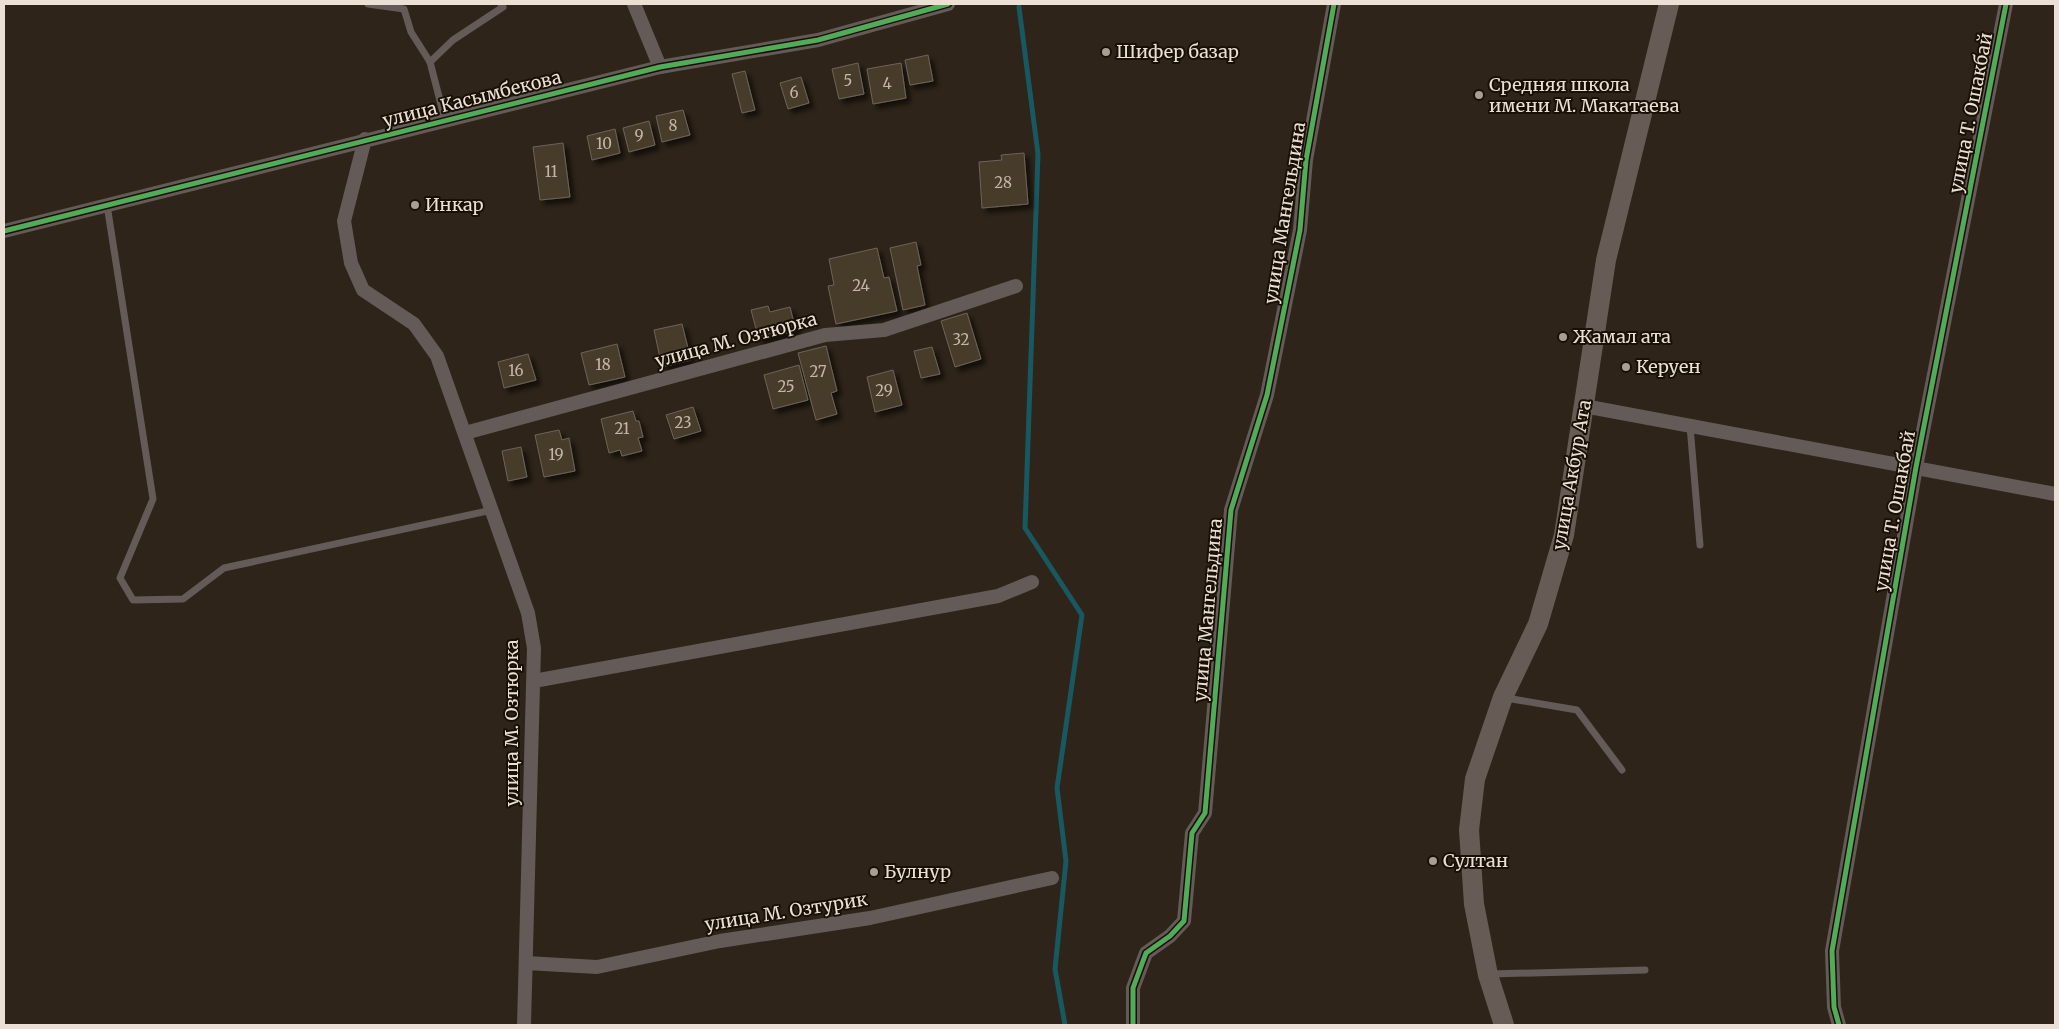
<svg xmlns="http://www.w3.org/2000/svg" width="2059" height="1029" viewBox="0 0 2059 1029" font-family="Merriweather,serif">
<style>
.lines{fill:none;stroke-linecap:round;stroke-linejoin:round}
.stream{stroke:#185860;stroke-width:5}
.building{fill:#473b2c;stroke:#6d645a;filter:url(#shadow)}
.service{stroke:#645a57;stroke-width:7}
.minor{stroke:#645a57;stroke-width:14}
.secondary{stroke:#675b56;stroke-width:20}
.cycleway-casing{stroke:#181007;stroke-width:8}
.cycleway{stroke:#51ab58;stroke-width:5}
.poi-dot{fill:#aa9e92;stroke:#181007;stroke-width:2}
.labels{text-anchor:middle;stroke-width:4;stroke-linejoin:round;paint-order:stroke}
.number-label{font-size:15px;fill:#c3b6a9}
.poi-label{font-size:18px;fill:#ecdfd3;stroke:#181007;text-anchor:start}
.street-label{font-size:18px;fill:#ecdfd3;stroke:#181007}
</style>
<defs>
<filter id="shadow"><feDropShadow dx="4.5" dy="4.5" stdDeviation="2.5" flood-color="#0009"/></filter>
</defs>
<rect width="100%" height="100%" fill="#2e2419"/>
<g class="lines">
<path class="stream" d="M1019,7l19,147 -13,374 57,87 -25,173 9,73 -11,108 10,56"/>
</g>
<g class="building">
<path d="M928,55l5,26 -23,4 -5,-25z"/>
<path d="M858,63l6,31 -25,5 -7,-30z"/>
<path d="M901,63l5,35 -33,6 -6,-35z"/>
<path d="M745,71l10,39 -13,3 -10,-39z"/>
<path d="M801,77l8,26 -21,6 -8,-26z"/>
<path d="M683,110l7,25 -28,7 -6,-26z"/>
<path d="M649,121l6,24 -26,7 -6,-24z"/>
<path d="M615,129l5,24 -28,7 -5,-24z"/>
<path d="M563,143l7,54 -30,3 -7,-53z"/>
<path d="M1024,153l4,51 -46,4 -3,-46 23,-2 -1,-5z"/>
<path d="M916,242l5,23 -4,1 8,39 -22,5 -13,-62z"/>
<path d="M877,248l7,30 5,-1 8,34 -61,13 -8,-38 6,-1 -5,-26z"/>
<path d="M768,306l2,6 20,-5 6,24 -37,9 -8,-30z"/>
<path d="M967,313l14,46 -26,8 -14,-46z"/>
<path d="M682,324l9,36 -29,7 -8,-37z"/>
<path d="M617,344l8,33 -36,8 -8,-32z"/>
<path d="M826,346l11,45 -6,2 6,21 -21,6 -18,-67z"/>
<path d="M932,347l8,27 -19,4 -7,-27z"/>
<path d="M528,354l8,26 -32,8 -6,-26z"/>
<path d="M799,365l9,35 -35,9 -9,-34z"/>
<path d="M893,370l9,35 -27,7 -8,-35z"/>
<path d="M693,407l8,24 -27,8 -8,-24z"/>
<path d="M633,411l3,10h3l4,16 -5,1 4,13 -20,5 -2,-6 -11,3 -8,-34z"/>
<path d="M559,430l3,10 7,-2 6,33 -31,6 -9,-42z"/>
<path d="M521,447l6,30 -19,4 -6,-30z"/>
</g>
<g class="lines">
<g class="service">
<path d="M368,4l36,5 7,23 19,30 15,58"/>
<path d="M430,62l23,-22 50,-33 -2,-3"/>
<path d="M107,205l46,294 -33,79 13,22 50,-1 41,-31 268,-58"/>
<path d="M1690,426l10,119"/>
<path d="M1506,698l71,12 45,60"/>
<path d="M1491,974l154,-4"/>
</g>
<g class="minor">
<path d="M634,4l26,63"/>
<path d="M365,139l-21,82 7,42 12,27 51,34 23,32 91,257 6,35 -10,377"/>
<path d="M4,231l656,-164 158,-27 130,-36"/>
<path d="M1584,406l471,88"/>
<path d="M465,433l360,-98 59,-5 132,-44"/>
<path d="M534,681l464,-85 34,-14"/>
<path d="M526,963l71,4 123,-26 150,-23 182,-40"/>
<path d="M1133,1025v-37l13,-35 24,-17 14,-15 8,-88 13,-20 26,-303 36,-115 33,-165 6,-70 28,-156"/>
<path d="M1839,1025l-5,-18 -2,-56 84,-484 90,-463"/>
</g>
<path class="secondary" d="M1504,1025l-16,-50 -14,-71 -5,-74 6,-51 28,-82 35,-73 26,-89 42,-275 63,-256"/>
<defs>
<g id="cycleway">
<path d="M4,231l656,-164 158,-27 130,-36"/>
<path d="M1133,1025v-37l13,-35 24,-17 14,-15 8,-88 13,-20 26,-303 36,-115 33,-165 6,-70 28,-156"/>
<path d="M1839,1025l-5,-18 -2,-56 84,-484 90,-463"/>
</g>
</defs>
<use href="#cycleway" class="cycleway-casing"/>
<use href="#cycleway" class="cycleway"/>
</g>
<g class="poi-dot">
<circle cx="1106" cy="52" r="5"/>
<circle cx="1479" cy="95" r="5"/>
<circle cx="415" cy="205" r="5"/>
<circle cx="1563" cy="337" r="5"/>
<circle cx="1626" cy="367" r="5"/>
<circle cx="1433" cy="861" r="5"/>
<circle cx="874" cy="872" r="5"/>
</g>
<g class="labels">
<g class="number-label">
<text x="848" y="86">5</text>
<text x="887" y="89">4</text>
<text x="794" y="98">6</text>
<text x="673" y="131">8</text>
<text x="639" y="141">9</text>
<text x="604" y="149">10</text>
<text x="551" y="177">11</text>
<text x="1003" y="188">28</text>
<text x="861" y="291">24</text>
<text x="961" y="345">32</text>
<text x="603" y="370">18</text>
<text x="516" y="376">16</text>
<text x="818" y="377">27</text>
<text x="786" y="392">25</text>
<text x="884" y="396">29</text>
<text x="683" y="428">23</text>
<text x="622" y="434">21</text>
<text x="556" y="460">19</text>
</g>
<g class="poi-label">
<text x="1116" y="58">Шифер базар</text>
<text x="1489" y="91">Средняя школа<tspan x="1489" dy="21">имени М. Макатаева</tspan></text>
<text x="425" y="211">Инкар</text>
<text x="1573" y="343">Жамал ата</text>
<text x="1636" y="373">Керуен</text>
<text x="1443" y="867">Султан</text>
<text x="884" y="878">Булнур</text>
</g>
<g class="street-label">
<text transform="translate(472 99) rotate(-14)" y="6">улица Касымбекова</text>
<text transform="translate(1971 113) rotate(-79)" y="6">улица Т. Ошакбай</text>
<text transform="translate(1285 213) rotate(-81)" y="6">улица Мангельдина</text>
<text transform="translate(736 340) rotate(-15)" y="6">улица М. Озтюрка</text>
<text transform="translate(1572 475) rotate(-80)" y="6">улица Акбур Ата</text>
<text transform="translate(1895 511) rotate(-80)" y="6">улица Т. Ошакбай</text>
<text transform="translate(1208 610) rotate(-85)" y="6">улица Мангельдина</text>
<text transform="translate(512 723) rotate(-90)" y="6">улица М. Озтюрка</text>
<text transform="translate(786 912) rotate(-9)" y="6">улица М. Озтурик</text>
</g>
</g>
<rect width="2059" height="1029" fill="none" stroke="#ecdfd3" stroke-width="10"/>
</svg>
